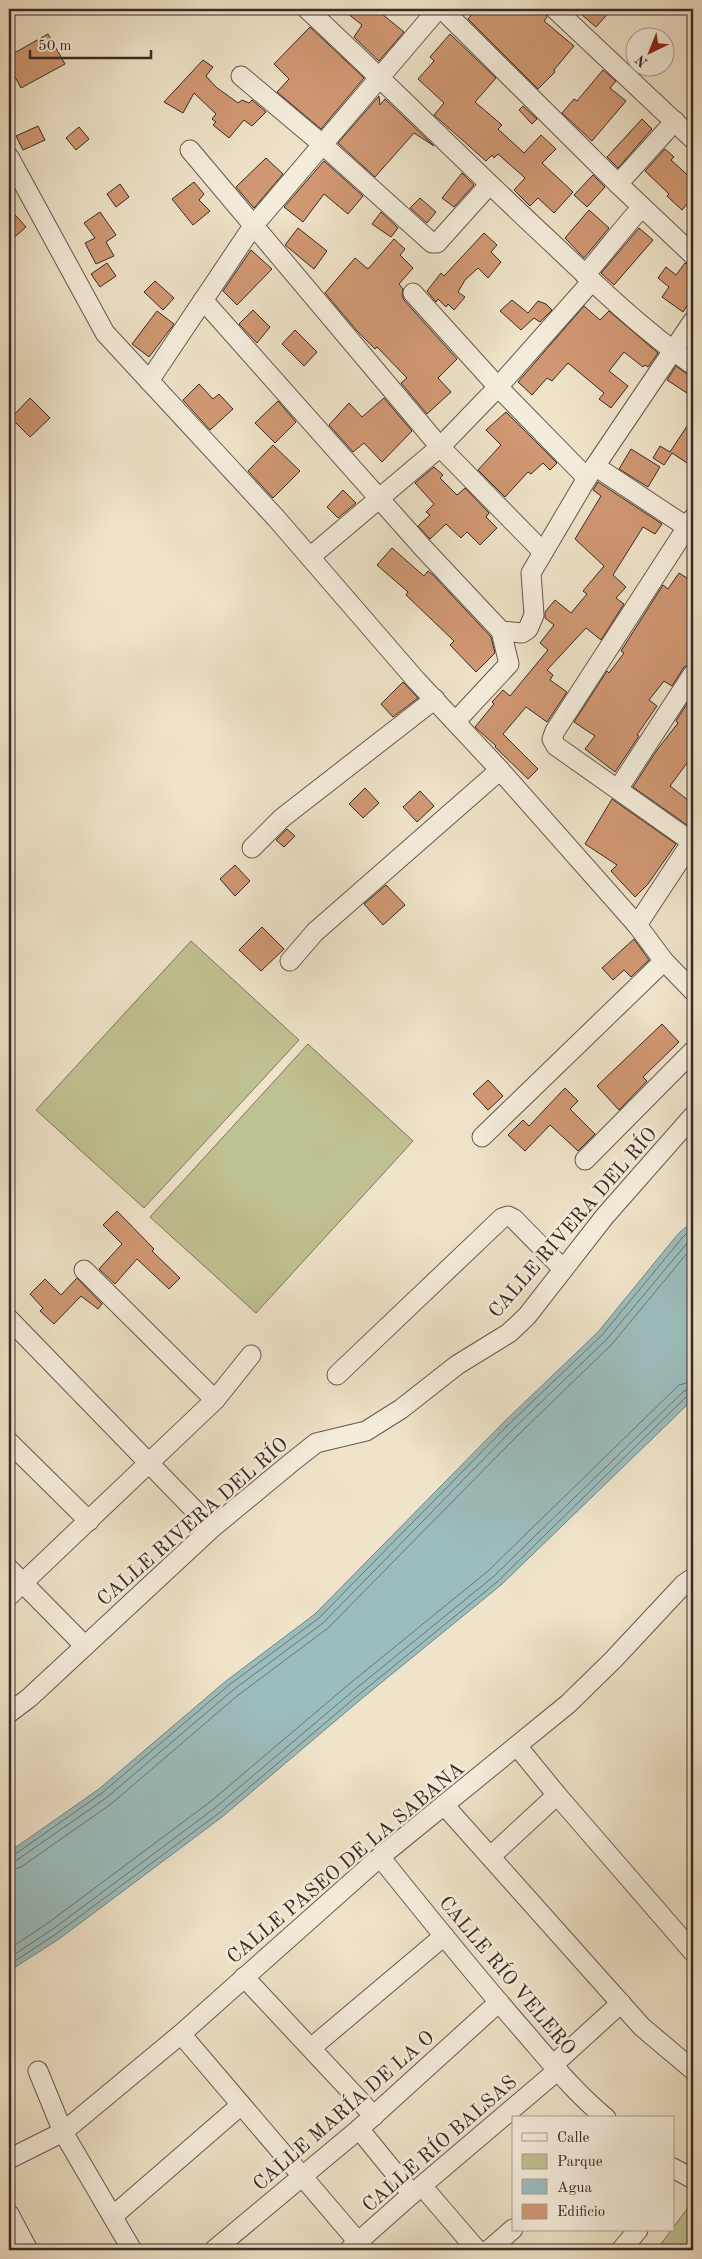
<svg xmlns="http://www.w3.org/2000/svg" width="702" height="2259" viewBox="0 0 702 2259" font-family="'Old Standard TT',serif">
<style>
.green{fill:#c0c192;stroke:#7c765b}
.water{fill:#9cbdbd;stroke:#748280}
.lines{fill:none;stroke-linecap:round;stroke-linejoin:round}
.shore{stroke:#6a7470;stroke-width:1}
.building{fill:#d09873;stroke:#392a24}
.minor-casing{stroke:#66584d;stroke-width:21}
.minor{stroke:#f5eddc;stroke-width:19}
.labels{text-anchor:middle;stroke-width:5;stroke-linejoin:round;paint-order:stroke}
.street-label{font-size:20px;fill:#392a24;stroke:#f5eddc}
</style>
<rect width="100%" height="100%" fill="#efe3c9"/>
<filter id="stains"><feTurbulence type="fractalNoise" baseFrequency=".004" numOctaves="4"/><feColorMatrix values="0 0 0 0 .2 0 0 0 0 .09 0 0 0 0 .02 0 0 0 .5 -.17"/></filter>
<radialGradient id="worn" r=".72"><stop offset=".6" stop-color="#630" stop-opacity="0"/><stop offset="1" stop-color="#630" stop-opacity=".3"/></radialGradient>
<g class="green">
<path d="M191,941l108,99 -155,168 -108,-98z"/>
<path d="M308,1044l105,97 -157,172 -106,-96z"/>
<path d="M693,2201v49h-31l-4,-2z"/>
</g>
<path class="water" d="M693,1221v176l-8,10 -184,178 -141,115 -138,117 -163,122 -50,32v-119l90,-63 127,-108 89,-67 190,-193 93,-89 80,-98z"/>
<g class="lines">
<g class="shore">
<path d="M9,1856l5,-1 88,-62 127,-108 90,-67 189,-193 94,-90 80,-97 11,-11"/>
<path d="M9,1862l8,-2 89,-62 127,-108 90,-67 190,-194 94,-90 86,-103"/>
<path d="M9,1870l12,-3 90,-63 126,-108 91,-68 190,-193 94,-91 81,-98"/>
<path d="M9,1949l39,-26 162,-121 138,-117 140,-114 191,-186 14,-4"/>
<path d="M9,1958l44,-29 162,-121 138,-117 140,-114 191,-186 9,-3"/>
<path d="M9,1965l47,-31 163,-121 138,-117 140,-114 190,-186 6,-2"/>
</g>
</g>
<g class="building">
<path d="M342,9h34l28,23 -25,29 -25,-24 8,-12z"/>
<path d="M476,9h68l3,8 -3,4 30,25 -20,24 1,2 -17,17 -70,-70z"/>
<path d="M575,9h37l-16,18z"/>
<path d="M310,27l54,51 -43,51 -44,-37 12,-13 -15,-15z"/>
<path d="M48,34l17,30 -44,24 -12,-22v-10z"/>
<path d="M450,34l46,44 -21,24 27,23 -4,4 26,24 17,-18 15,14 -14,14 31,29 -19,21 -16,-15 -8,8 -16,-16 11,-12 -27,-24 -4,4 -2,-3 -6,6 -52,-46 10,-12 -26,-24 16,-18 -4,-4z"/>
<path d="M203,60l10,7 -7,9 10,11 22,16 4,-3 7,3 3,-3 14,12 -14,14 -8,-6 -15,18 -16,-13 3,-3 -4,-3 4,-5 -22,-21 -11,20 -19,-11z"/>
<path d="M603,70l13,11 -6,7 16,13 -34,40 -30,-28 12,-14 3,2z"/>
<path d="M379,96l1,9 5,-6 49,47 -20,-13 -39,44 -37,-34z"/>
<path d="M523,106l14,13 -5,5 -13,-14z"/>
<path d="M642,119l10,10 -34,39 -11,-11z"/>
<path d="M38,126l7,14 -22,10 -7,-14z"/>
<path d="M79,127l10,12 -13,11 -10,-12z"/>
<path d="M665,149l9,8 -3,3 22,20v17l-11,13 -15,-14 2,-2 -24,-23z"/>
<path d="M266,158l17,16 -29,34 -18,-21z"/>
<path d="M324,161l39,35 -15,18 -24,-20 -21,28 -19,-15z"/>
<path d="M462,173l12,12 -20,22 -12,-9z"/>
<path d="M593,175l12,12 -18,20 -13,-12z"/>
<path d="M194,182l10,12 -5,6 11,11 -17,14 -21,-26z"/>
<path d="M120,184l9,13 -13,10 -9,-13z"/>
<path d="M420,198l16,14 -9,11 -17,-15z"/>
<path d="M9,208l17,19 -17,15z"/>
<path d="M589,210l20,18 -25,30 -19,-20z"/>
<path d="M100,212l16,23 -10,7 8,14 -18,8 -11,-21 10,-5 -11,-15z"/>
<path d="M381,212l17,16 -7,9 -19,-13z"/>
<path d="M298,228l29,23 -13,18 -29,-24z"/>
<path d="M639,228l14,12 -39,45 -13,-12z"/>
<path d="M484,233l13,12 -6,7 10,10 -13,16 -10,-10 -13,12 -7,12 7,5 -11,13 -6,-6 -2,3 -8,-8 -2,3 -9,-11 14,-18 3,3z"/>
<path d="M394,239l11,10 -5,6 13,13 -14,16 4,5 -1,6 2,5 53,59 -19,19 13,14 -24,22 -26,-31 6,-5 -30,-31 -2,2 -17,-17 -33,-39 30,-35 13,11z"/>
<path d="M251,250l21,19 -35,36 -14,-14z"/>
<path d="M107,263l9,13 -16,11 -9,-13z"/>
<path d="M685,263l8,3v17l-5,7 5,4v3l-10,15 -21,-15 7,-10 -11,-9 8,-11 10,8z"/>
<path d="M155,281l19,17 -11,12 -19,-18z"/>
<path d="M512,300l16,13 10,-12 8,3 6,6 -12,12 -6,-4 -13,12 -21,-19z"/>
<path d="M584,306l16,14 9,-9 49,42 -10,14 -3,-2 -2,2 -19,-15 -15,19 19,15 -17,22 -12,-9 5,-6 -36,-30 -16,18 -5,-3 -15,17 -14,-13z"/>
<path d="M253,310l17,17 -13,16 -18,-19z"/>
<path d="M157,311l17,13 -25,33 -17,-13z"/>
<path d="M295,330l22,22 -13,14 -22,-22z"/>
<path d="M676,366l11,8 6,2v21l-26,-17z"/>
<path d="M199,384l14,15 6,-5 14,15 -23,21 -27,-30z"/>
<path d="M30,398l20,20 -20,19 -19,-19z"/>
<path d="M384,398l28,33 -30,31 -18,-19 -11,9 -24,-27 20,-22 13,14z"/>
<path d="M278,401l18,21 -21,21 -20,-20z"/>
<path d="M506,412l51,51 -7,7 -7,-7 -12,11 -3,-2 -23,25 -27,-27 23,-25 -15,-15z"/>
<path d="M693,417v50l-21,-14 -8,12 -11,-7 7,-12 10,6z"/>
<path d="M273,445l27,26 -27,27 -25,-27z"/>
<path d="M631,449l29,18 -12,20 -29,-18z"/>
<path d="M434,467l9,8 -3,3 17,17 8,-7 24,25 -3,4 11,11 -17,17 -13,-13 -6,6 -15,-14 -16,15 -12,-13 12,-11 -4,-3 8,-8 -19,-21z"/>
<path d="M598,482l64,42 -7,10 -12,-7 -30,48 13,12 -10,11 8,6 -23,36 -15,-12 -39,42 6,5 -3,5 17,12 -20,30 -21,-15 -23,27 35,35 -10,10 -33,-32 1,-1 -21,-19 19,-23 -2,-2 11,-12 7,6 38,-46 -8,-7 14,-18 -9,-7v-6l10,-12 16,13 16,-19 -4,-3 21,-25 -29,-27 26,-43 -8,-6z"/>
<path d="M343,490l13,13 -18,15 -11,-11z"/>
<path d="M392,548l32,28 4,-5 5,4 58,62 4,16 -19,19 -26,-27 4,-4 -48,-46 2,-3 -31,-27z"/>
<path d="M679,573l14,9v81l-9,4 -12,19 -8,-5 -15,19 8,6 -20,29 2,1 -24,36 -30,-23 10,-13 -21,-14 33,-51 2,2 15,-20 -3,-2 42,-66 5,4z"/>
<path d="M403,682l15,16 -25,19 -12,-13z"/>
<path d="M693,694v61l-23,31 23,18v12l-6,9 -54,-38 24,-37 21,-27 -2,-2z"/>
<path d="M365,788l14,15 -16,15 -14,-14z"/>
<path d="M420,791l14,15 -17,16 -14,-15z"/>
<path d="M612,799l64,45 -28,40 -13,13 -24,-26 6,-6 -32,-21z"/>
<path d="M287,829l8,7 -11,11 -8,-7z"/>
<path d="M235,865l15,16 -15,15 -15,-17z"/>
<path d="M386,885l19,20 -22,20 -19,-21z"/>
<path d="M262,927l22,22 -23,22 -22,-21z"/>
<path d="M634,939l15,21 -18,17 -7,-7 -11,10 -11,-12z"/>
<path d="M662,1024l17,18 -36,35 4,4 -28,29 -22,-24z"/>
<path d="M488,1080l15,16 -15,14 -15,-16z"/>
<path d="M565,1088l13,13 -8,8 25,25 -17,17 -28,-26 -25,26 -17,-16 15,-15 6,6z"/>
<path d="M117,1211l37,38 -2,2 28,27 -11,11 -32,-30 -22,25 -16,-15 23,-25 -19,-19z"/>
<path d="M77,1278l25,26 -4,5 -17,-13 -27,28 -14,-13 3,-3 -13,-14 15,-15 16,16z"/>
</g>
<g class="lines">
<defs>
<g id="minor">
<path d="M307,9c83,77 163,158 246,235 44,42 90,86 140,121"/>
<path d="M442,9l176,175 75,71"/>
<path d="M555,9l138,130"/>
<path d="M241,76l81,68 110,99h5l52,-58"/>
<path d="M190,150l250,297 103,105"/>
<path d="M9,157l96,176 171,185 140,162 84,90 137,155 27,36 29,30"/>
<path d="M618,184l57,-63"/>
<path d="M585,275c20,-23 37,-46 57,-68"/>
<path d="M413,293l85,94 89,91"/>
<path d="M203,300l221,249 77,82 8,33 -53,57"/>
<path d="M149,381l104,-155 185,-217"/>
<path d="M595,466l98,65"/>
<path d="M310,557l130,-110 58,-60 94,-106"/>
<path d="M501,631l21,2 6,-4 6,-14 -3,-42 56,-95 106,-157"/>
<path d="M618,789l75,-115"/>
<path d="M692,842l-136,-96 -4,-7 3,-8 138,-213"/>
<path d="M252,848l30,-30 153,-119"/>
<path d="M637,925l56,-85"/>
<path d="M290,961l25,-29 185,-162"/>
<path d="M482,1137l182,-176"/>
<path d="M585,1160l108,-109"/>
<path d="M84,1270l131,130"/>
<path d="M9,1319l203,209"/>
<path d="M337,1375l165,-157 6,-2 6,3 49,50"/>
<path d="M9,1442l80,79"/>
<path d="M9,1569l76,77"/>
<path d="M9,1596l206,-196 36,-45"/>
<path d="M9,1713l20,-15 183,-170 80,-66 24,-19 50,-12 35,-22 56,-44 52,-32 18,-17 78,-100 88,-100"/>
<path d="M517,1746l40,49 136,157"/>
<path d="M444,1805l198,222 51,43"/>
<path d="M491,1856l66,-61"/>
<path d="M380,1857c47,58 93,116 142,172 26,30 52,63 84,89"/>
<path d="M244,1977l130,139"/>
<path d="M181,2034l184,216"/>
<path d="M311,2048l133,-112"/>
<path d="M553,2065l68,-62"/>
<path d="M38,2071l25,61 69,118"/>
<path d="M359,2129l53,65"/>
<path d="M9,2159l54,-27 118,-98 199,-177 188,-153 45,-44 71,-76 9,-6"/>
<path d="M673,2168l20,11"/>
<path d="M422,2186l55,64"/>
<path d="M9,2214l19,36"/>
<path d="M113,2216l128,-111"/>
<path d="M350,2249l62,-55 146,-124"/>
<path d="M214,2250l145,-121 140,-127"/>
<path d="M489,2250l24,-21"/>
<path d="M621,2250l17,-20"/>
</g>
</defs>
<use href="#minor" class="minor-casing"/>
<use href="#minor" class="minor"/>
</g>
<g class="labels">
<g class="street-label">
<text transform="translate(572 1222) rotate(-49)" y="7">CALLE RIVERA DEL RÍO</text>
<text transform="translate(192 1521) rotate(-41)" y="7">CALLE RIVERA DEL RÍO</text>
<text transform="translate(345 1862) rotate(-40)" y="7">CALLE PASEO DE LA SABANA</text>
<text transform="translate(508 1975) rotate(50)" y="7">CALLE RÍO VELERO</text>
<text transform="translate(343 2110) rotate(-41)" y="7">CALLE MARÍA DE LA O</text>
<text transform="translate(439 2143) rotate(-41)" y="7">CALLE RÍO BALSAS</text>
</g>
</g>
<rect width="702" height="2259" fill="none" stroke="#efe3c9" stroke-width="30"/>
<rect x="10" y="10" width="682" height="2239" fill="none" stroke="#392a24" stroke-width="2.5"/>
<rect x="15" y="15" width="672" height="2229" fill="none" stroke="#392a24"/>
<rect x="512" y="2116" width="162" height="115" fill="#f5eddc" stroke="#aa9f92"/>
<rect x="522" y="2133" width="25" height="8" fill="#f5eddc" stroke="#aa9f92"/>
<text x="557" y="2142" font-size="15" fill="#392a24">Calle</text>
<rect x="522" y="2154" width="25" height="15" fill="#c0c192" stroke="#aa9f92"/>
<text x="557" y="2166" font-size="15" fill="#392a24">Parque</text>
<rect x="522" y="2179" width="25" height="15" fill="#9cbdbd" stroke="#aa9f92"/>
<text x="557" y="2192" font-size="15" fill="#392a24">Agua</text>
<rect x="522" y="2204" width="25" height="15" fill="#d09873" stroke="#aa9f92"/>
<text x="557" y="2216" font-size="15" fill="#392a24">Edificio</text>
<g transform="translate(650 52) rotate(223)"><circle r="24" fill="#f5eddc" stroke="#aa9f92"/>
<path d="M0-4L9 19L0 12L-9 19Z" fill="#8f2418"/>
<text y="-8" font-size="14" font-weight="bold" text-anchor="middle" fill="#392a24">N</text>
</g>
<path d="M30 50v8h121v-8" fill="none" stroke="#392a24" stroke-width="2.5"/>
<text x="38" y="50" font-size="15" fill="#392a24" stroke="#f5eddc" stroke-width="4" paint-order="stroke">50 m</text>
<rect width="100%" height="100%" filter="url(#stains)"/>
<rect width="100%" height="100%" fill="url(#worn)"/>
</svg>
